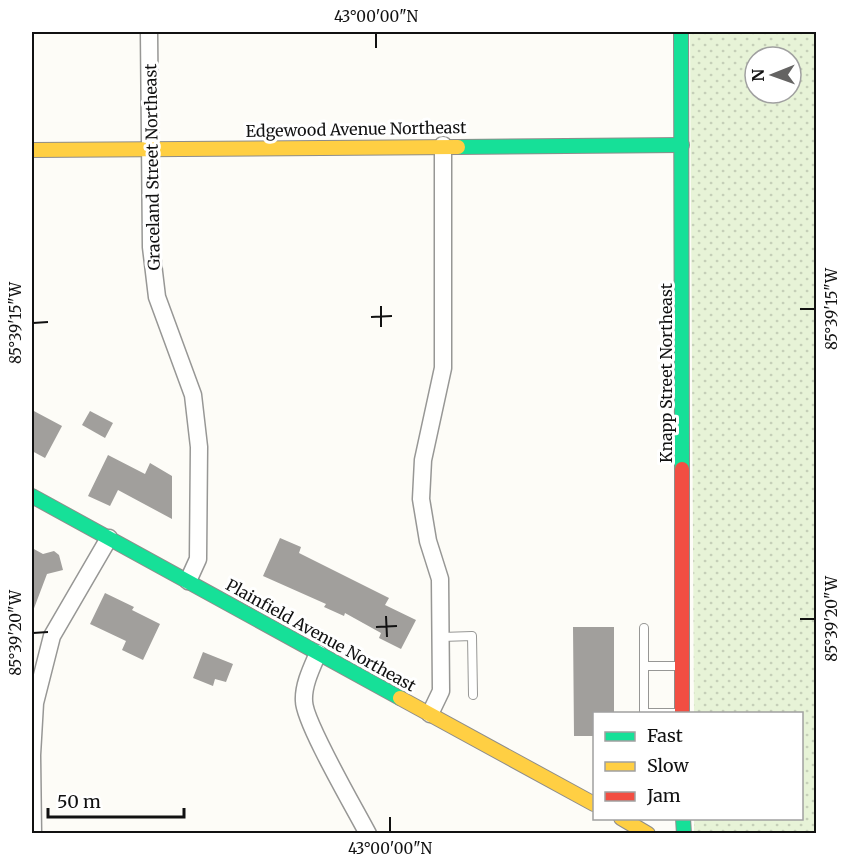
<svg xmlns="http://www.w3.org/2000/svg" width="848" height="865" viewBox="0 0 848 865" font-family="Merriweather,serif">
<style>
.grass{fill:url(#grass-dots);fill-rule:evenodd}
.building{fill:#a19f9c}
.lines{fill:none;stroke-linecap:round;stroke-linejoin:round}
.lane-casing{stroke:#979795;stroke-width:10}
.street-casing{stroke:#979795;stroke-width:19}
.fast-casing{stroke:#8e8d8b;stroke-width:16}
.slow-casing{stroke:#8e8d8b;stroke-width:16}
.jam-casing{stroke:#8e8d8b;stroke-width:16}
.lane{stroke:#fffffe;stroke-width:8}
.street{stroke:#fffffe;stroke-width:16}
.fast{stroke:#16e098;stroke-width:14}
.slow{stroke:#ffcf43;stroke-width:14}
.jam{stroke:#f24e42;stroke-width:14}
.ticks{fill:none;stroke:#111;stroke-width:2}
.labels{text-anchor:middle;stroke-width:6;stroke-linejoin:round;paint-order:stroke}
.street-label{font-size:16px;fill:#111;stroke:#fff}
.neatline{fill:none;stroke:#111;stroke-width:2}
.ticks-label{font-size:15px;text-anchor:middle;fill:#111}
</style>
<defs>
<pattern id="grass-dots" width="8" height="8" patternUnits="userSpaceOnUse" patternTransform="scale(1.5)"><rect width="8" height="8" fill="#e7f3d7"/><path d="M2 2h.1M6 6h.1" fill="none" stroke="#c5cfb8" stroke-width="1.8" stroke-linecap="round"/></pattern>
</defs>
<rect width="100%" height="100%" fill="#fdfcf7"/>
<path class="grass" d="M690,32h126v801h-122v-14l108,-1v-104l-108,-1zM755,57h36v36h-36z"/>
<g class="building">
<path d="M32,410l30,16 -17,32 -13,-7z"/>
<path d="M90,411l23,12 -8,15 -23,-13z"/>
<path d="M108,455l37,19 5,-11 22,13v43l-54,-29 -8,16 -22,-10z"/>
<path d="M280,538l21,9 -2,6 90,45 -4,7 31,15 -15,29 -22,-11 2,-5 -36,-20 -1,3 -20,-9 2,-3 -63,-28z"/>
<path d="M32,548l11,6 11,-3 5,4 4,15 -16,4 -14,37z"/>
<path d="M105,593l29,14 -2,3 28,14 -17,36 -21,-10 4,-9 -36,-17z"/>
<path d="M573,627h41v87h-20v22h-20z"/>
<path d="M203,652l30,12 -7,18 -11,-3 -2,7 -20,-8z"/>
</g>
<g class="lines">
<defs>
<g id="lane">
<path d="M644,628v86"/>
<path d="M442,637l30,-1 1,59"/>
<path d="M644,666h35"/>
<path d="M644,713h36"/>
</g>
<g id="street">
<path d="M149,32l2,215 6,50 36,98 6,52 -1,112 -10,22"/>
<path d="M318,653c-6,14 -15,32 -14,48 0,21 51,108 64,133"/>
<path d="M430,714l11,-23 -1,-112 -12,-38 -7,-42 2,-39 20,-92v-223"/>
<path d="M33,834l-1,-79 3,-52 17,-67 57,-98"/>
</g>
<g id="fast">
<path d="M681,32l1,437"/>
<path d="M458,147l224,-2"/>
<path d="M32,496l368,202"/>
<path d="M683,818l1,16"/>
</g>
<g id="slow">
<path d="M32,150l426,-3"/>
<path d="M400,698l194,106"/>
<path d="M621,818l27,16"/>
</g>
<path id="jam" d="M682,469v245"/>
</defs>
<use href="#lane" class="lane-casing"/>
<use href="#street" class="street-casing"/>
<use href="#fast" class="fast-casing"/>
<use href="#slow" class="slow-casing"/>
<use href="#jam" class="jam-casing"/>
<use href="#lane" class="lane"/>
<use href="#street" class="street"/>
<use href="#fast" class="fast"/>
<use href="#slow" class="slow"/>
<use href="#jam" class="jam"/>
</g>
<path class="ticks" d="M376,33v15M381,306v21M800,309h15M371,317l21,-1M33,323l15,-1M386,616l1,21M800,619h15M376,627l21,-1M33,633l15,-1M390,817v15"/>
<g class="labels">
<g class="street-label">
<text transform="translate(356 129) rotate(-1)" y="6">Edgewood Avenue Northeast</text>
<text transform="translate(152 167) rotate(-91)" y="6">Graceland Street Northeast</text>
<text transform="translate(666 373) rotate(-90)" y="6">Knapp Street Northeast</text>
<text transform="translate(321 635) rotate(29)" y="6">Plainfield Avenue Northeast</text>
</g>
</g>
<rect width="848" height="865" fill="none" stroke="#ffffff" stroke-width="66"/>
<rect x="593" y="712" width="210" height="108" fill="#ffffff" stroke="#a0a0a0" stroke-width="1.5"/>
<rect x="605" y="732" width="30" height="9" fill="#16e098" stroke="#a0a0a0" stroke-width="1.5"/>
<text x="647" y="742" font-size="18" fill="#111111">Fast</text>
<rect x="605" y="762" width="30" height="9" fill="#ffcf43" stroke="#a0a0a0" stroke-width="1.5"/>
<text x="647" y="772" font-size="18" fill="#111111">Slow</text>
<rect x="605" y="792" width="30" height="9" fill="#f24e42" stroke="#a0a0a0" stroke-width="1.5"/>
<text x="647" y="802" font-size="18" fill="#111111">Jam</text>
<g transform="translate(773 75) rotate(269)"><circle r="28" fill="#ffffff" stroke="#a0a0a0" stroke-width="1.5"/>
<path d="M0-4.5L10 22L0 15L-10 22Z" fill="#646362"/>
<text y="-9" font-size="16" font-weight="bold" text-anchor="middle" fill="#111111">N</text>
</g>
<path d="M48 808v9h136v-9" fill="none" stroke="#111111" stroke-width="3"/>
<text x="57" y="808" font-size="18" fill="#111111" stroke="#ffffff" stroke-width="4.5" paint-order="stroke">50 m</text>
<rect x="33" y="33" width="782" height="799" class="neatline"/>
<g class="ticks-label">
<text x="376" y="22">43°00'00"N</text>
<text transform="translate(832 309) rotate(-90)" y="5">85°39'15"W</text>
<text transform="translate(16 323) rotate(-90)" y="5">85°39'15"W</text>
<text transform="translate(832 619) rotate(-90)" y="5">85°39'20"W</text>
<text transform="translate(16 633) rotate(-90)" y="5">85°39'20"W</text>
<text x="390" y="854">43°00'00"N</text>
</g>
</svg>
